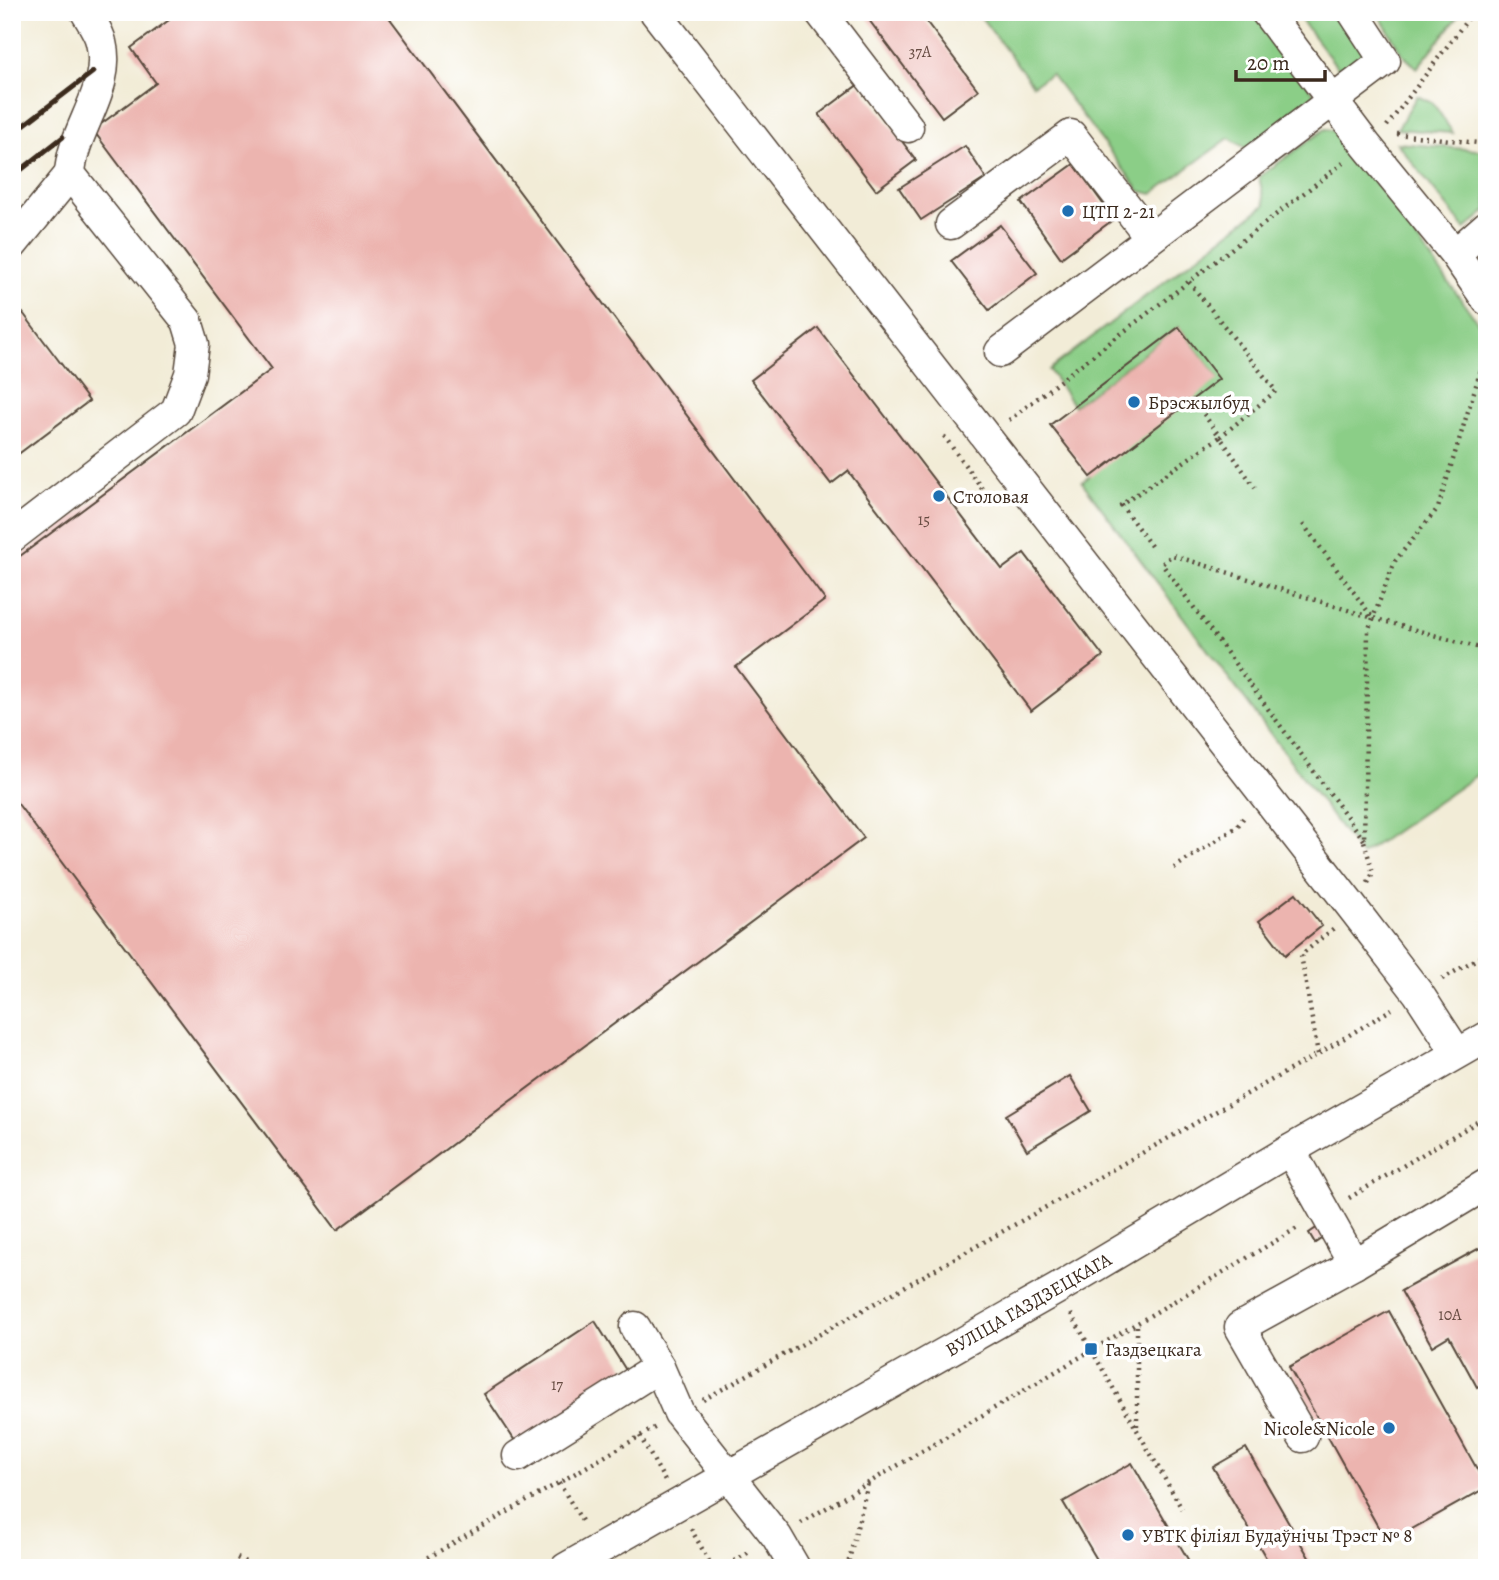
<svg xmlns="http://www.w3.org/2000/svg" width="1499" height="1580" viewBox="0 0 1499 1580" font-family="Alegreya,serif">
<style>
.green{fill:#8bce87;stroke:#637c52;stroke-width:2}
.building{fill:#ecb4af}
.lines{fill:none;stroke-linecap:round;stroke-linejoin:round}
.minor-casing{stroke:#56473a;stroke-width:33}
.path{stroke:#56473a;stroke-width:4.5;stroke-dasharray:2 5;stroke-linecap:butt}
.minor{stroke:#fff;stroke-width:30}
.rail{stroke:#3b2a1e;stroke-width:5}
.poi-dot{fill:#1f6fb2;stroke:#fff;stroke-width:2.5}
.labels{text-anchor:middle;stroke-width:7;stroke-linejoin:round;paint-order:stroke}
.number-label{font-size:16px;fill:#674c42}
.poi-label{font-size:19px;fill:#3b2a1e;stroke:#fff;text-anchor:start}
.street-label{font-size:19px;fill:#3b2a1e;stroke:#fff}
</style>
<rect width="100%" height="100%" fill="#fff"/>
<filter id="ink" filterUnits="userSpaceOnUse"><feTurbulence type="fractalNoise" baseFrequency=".0143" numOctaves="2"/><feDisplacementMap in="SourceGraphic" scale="14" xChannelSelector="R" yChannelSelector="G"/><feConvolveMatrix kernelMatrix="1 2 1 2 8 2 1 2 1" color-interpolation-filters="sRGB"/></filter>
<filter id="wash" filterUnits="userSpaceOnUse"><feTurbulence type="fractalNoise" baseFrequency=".00686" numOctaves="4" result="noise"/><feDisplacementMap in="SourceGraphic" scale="28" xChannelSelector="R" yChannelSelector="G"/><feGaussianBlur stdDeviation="1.57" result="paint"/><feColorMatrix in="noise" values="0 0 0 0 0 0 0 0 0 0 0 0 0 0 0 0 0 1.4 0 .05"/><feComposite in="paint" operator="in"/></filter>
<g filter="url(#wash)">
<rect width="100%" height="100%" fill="#f2ecd7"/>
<g class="green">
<path d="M977,12h280l60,86 -68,52 -20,-12 -77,56 -12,-3 -89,-117 -18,11z"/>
<path d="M1295,12h49l28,46 -28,18z"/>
<path d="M1377,12h85l-45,56 -14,-13z"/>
<path d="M1417,96l16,7 20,30 -56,-4z"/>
<path d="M1325,129l13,2 149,204v433l-126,87 -279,-373 136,-104 -39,-51 -105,79 -25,-36 216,-165 -6,-28z"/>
<path d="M1397,143l90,8v60l-22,18z"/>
</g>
<g id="blocks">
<g class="building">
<path d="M180,12h205l440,588 -89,67 128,171 -527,392 -325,-434v-234l260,-193 -179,-239 63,-47 -25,-35z"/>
<path d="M863,12h56l59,78 -36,27z"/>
<path d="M859,84l57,76 -40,30 -57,-76z"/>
<path d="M965,146l21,32 -65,42 -22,-32z"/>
<path d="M1074,164l40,55 -53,39 -40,-56z"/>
<path d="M1000,225l37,48 -48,37 -38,-49z"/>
<path d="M23,313l66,88 -72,54 -5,-7v-128z"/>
<path d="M1179,327l40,52 -128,98 -41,-52z"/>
<path d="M818,328l184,241 22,-16 79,103 -72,55 -183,-240 -17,13 -80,-104z"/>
<path d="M1296,893l26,33 -37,29 -26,-34z"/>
<path d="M1070,1076l21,35 -64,39 -21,-35z"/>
<path d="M1321,1225l6,10 -12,8 -6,-10z"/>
<path d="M1487,1244v137l-10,6 -28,-51 -17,10 -31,-55z"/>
<path d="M1389,1311l98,176 -100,56 -98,-176z"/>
<path d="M595,1321l34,54 -110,72 -35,-53z"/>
<path d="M1246,1448l69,120h-43l-59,-101z"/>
<path d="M1132,1463l61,105h-91l-39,-66z"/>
</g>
</g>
</g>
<g filter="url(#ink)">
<use href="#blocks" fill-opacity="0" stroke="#56473a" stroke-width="2"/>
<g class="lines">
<defs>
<g id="minor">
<path d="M655,12l700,899 63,82 39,60"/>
<path d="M820,12l88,115"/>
<path d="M1266,12l100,133 89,109 32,46"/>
<path d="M951,224l120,-89 79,102"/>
<path d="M12,245l58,-71"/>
<path d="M1455,254l32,-28"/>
<path d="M1000,352l385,-291 -32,-49"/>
<path d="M12,537l164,-126 14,-37 4,-30 -7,-23 -117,-147c2,-45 43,-85 31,-132 -2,-10 -10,-21 -15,-30"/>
<path d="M1290,1150l64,114 133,-80"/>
<path d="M635,1327l24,40 20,46 98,124 18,31"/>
<path d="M1303,1437l-63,-110 114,-63"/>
<path d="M518,1456l141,-89"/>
<path d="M566,1568l491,-279 233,-139 197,-113"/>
</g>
</defs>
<use href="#minor" class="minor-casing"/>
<g class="path">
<path d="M1471,15l16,1"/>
<path d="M1387,126l86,-114"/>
<path d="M1397,134l90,10"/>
<path d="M1189,282l87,109 -56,46 -27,-38"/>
<path d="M1009,420l334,-257"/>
<path d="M944,436l46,64 5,-4"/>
<path d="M1303,524l69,93"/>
<path d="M1151,546l-30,-41 99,-68 38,55"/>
<path d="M1364,840l-202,-276 10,-9 201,63 114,32"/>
<path d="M1174,868l63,-41 7,-10"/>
<path d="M1368,883l5,-10 -9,-32 4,-210 27,-70 43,-53 49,-158"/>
<path d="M1442,979l45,-26"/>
<path d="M1318,1054l-17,-99 33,-27"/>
<path d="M1349,1198l138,-82"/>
<path d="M1071,1314l111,195"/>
<path d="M703,1400l615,-346 74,-45"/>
<path d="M1137,1426v-103"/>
<path d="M640,1436l25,45"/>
<path d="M559,1483l25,41"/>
<path d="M801,1523l498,-296"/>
<path d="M691,1529l22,39"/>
<path d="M237,1558l21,10"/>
<path d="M410,1568l246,-141"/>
<path d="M722,1568l29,-17"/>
<path d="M847,1568l21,-85"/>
</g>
<use href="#minor" class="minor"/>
<g class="rail">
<path d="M12,134l81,-62"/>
<path d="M12,177l51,-40"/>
</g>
</g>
</g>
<g class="poi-dot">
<circle cx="1068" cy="211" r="7"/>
<circle cx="1134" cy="402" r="7"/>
<circle cx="939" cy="496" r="7"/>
<rect x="1084" y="1342" width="14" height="14" rx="3.5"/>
<circle cx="1389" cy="1428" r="7"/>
<circle cx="1128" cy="1535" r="7"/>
</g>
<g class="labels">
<g class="number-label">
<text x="920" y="57">37А</text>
<text x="924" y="525">15</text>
<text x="1450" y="1320">10А</text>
<text x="557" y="1390">17</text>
</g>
<g class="poi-label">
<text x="1082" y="218">ЦТП 2-21</text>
<text x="1148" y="409">Брэсжылбуд</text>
<text x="953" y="503">Столовая</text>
<text x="1105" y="1356">Газдзецкага</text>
<text x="1375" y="1435" text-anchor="end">Nicole&amp;Nicole</text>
<text x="1142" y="1542">УВТК філіял Будаўнічы Трэст № 8</text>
</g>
<g class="street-label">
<text transform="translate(1028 1304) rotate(-30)" y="7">ВУЛІЦА ГАЗДЗЕЦКАГА</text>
</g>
</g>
<rect width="1499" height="1580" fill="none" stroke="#fff" stroke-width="42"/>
<path d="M1236 70v10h89v-10" fill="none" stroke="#3b2a1e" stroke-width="3.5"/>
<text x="1247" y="70" font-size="21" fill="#3b2a1e" stroke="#ffffff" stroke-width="5" paint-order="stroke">20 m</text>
</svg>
